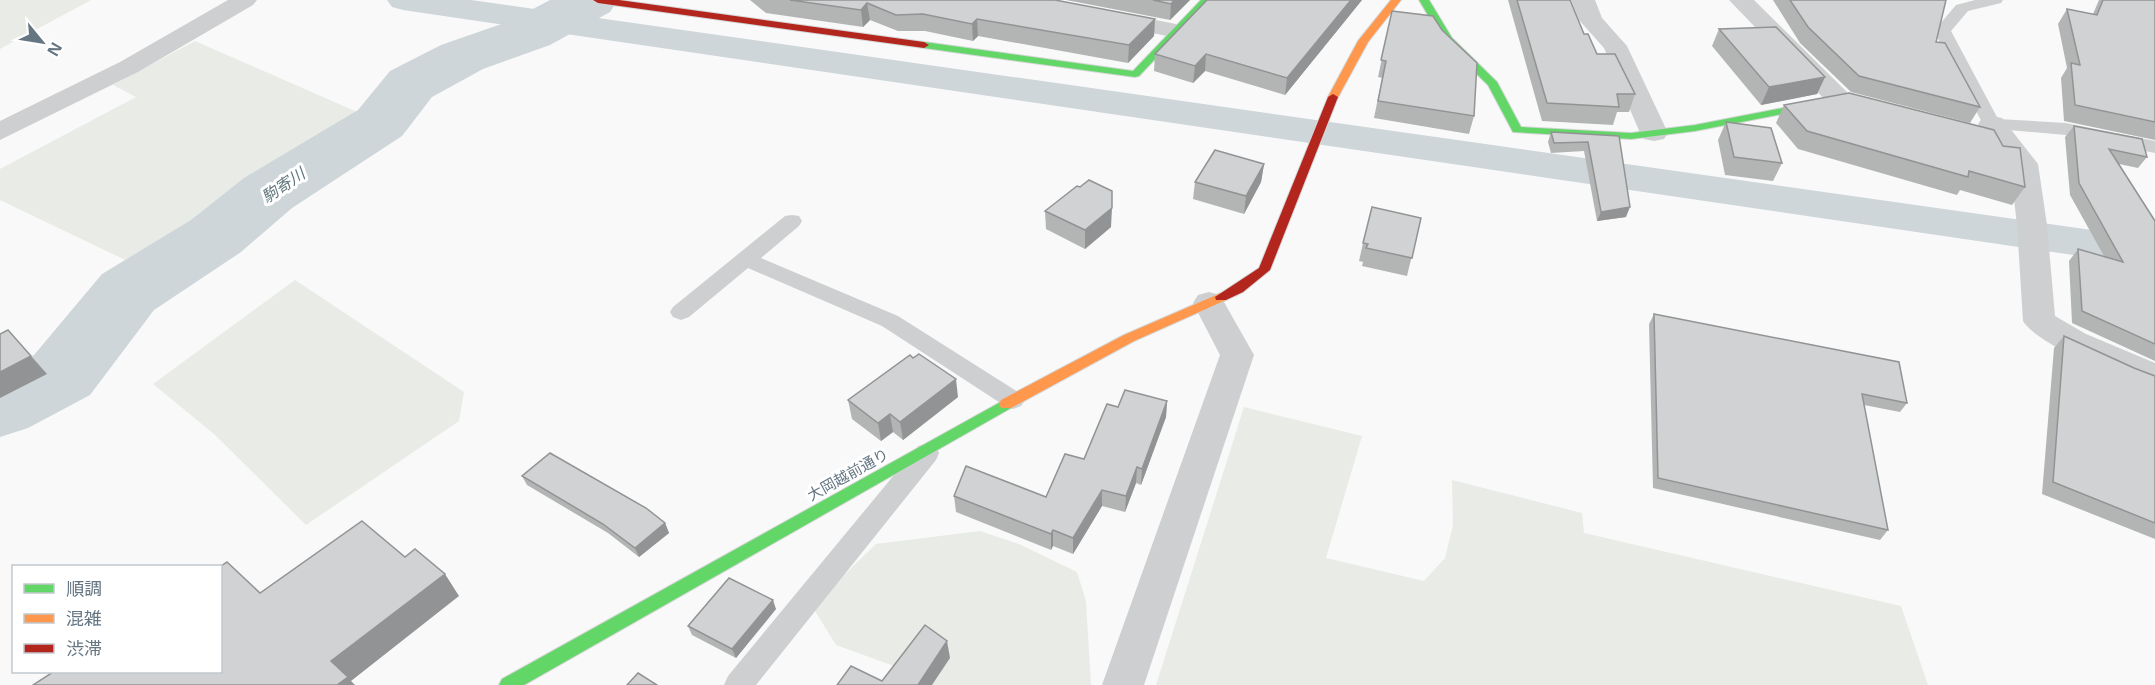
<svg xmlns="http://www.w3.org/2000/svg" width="2155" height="685" viewBox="0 0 2155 685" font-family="'Open Sans','Noto Sans JP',sans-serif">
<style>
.green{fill:#e8ebe6}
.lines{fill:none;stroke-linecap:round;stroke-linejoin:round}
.canal{fill:#ced6d9;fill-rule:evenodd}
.river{fill:#ced6d9;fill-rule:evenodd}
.fast-casing{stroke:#d5d6d7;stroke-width:2}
.slow-casing{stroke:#d5d6d7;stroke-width:2}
.jam-casing{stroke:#d5d6d7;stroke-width:2}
.lane{fill:#cecfd0;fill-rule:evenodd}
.street{fill:#cecfd0;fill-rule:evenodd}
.fast{fill:#63d668;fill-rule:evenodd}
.slow{fill:#ff974d;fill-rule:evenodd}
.jam{fill:#b3261e;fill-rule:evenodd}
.wall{fill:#b3b5b5}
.shaded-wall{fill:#929394}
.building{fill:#d0d2d3;stroke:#929394;stroke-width:1.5}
.labels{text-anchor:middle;stroke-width:6;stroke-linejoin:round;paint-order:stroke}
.street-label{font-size:15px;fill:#657683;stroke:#fff}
.water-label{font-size:16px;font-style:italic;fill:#60757c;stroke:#fff}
</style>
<rect width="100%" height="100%" fill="#f9f9f9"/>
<g class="green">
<path d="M0,0h91l-91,49z"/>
<path d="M195,41l176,77 -120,75 -49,40 -58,36 -144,-69v-31l136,-72 -23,-12z"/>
<path d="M295,280l169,112 -5,29 -153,104 -92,-91 -61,-50z"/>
<path d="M1244,407l118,29 -36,122 98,23 21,-23 8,-33 -1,-45 130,33 2,20 317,73 27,79h-772z"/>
<path d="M980,531l39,13 58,28 9,29 5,84h-159l-38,-19 -58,-21 -24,-39 64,-62z"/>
</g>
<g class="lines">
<path class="canal" d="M387,0h84l1684,239v28l-1752,-257 -11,-3z"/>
<path class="river" d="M550,0h68l-8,12 -60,33 -67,24 -51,28 -30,39 -110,72 -51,44 -87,58 -64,85 -62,33 -28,9v-65l34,-17 68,-81 89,-54 53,-42 114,-68 32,-39 51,-26 69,-24z"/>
<defs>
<g id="fast">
<path d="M1201,0h10l-72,76 -4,1 -211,-29 -5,-3 5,-3 209,29z"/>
<path d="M1419,0h10l23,38 45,44 24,45 110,6 64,-8 129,-25 5,3 -5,3 -129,25 -64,8 -118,-7 -25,-47 -44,-43z"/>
<path d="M1006,399l5,1 2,4 -2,4 -487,277h-25l3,-6z"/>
</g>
<g id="slow">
<path d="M1391,0h10l-33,42 -31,57h-8l-1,-2 30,-56z"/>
<path d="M1221,293l5,1 1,3 -1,3 -92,41 -123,67h-10l-2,-4 2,-4 123,-65z"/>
</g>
<g id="jam">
<path d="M593,0h26l305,42 5,3 -5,3 -326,-45z"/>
<path d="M1333,94l5,3 -68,173 -27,22 -17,8h-10l-1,-3 44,-29 69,-171z"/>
</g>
</defs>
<use href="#fast" class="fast-casing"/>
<use href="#slow" class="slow-casing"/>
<use href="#jam" class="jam-casing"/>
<g class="lane">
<path d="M1975,0h28l-2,3 -33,8 -17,20 47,88 68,4 89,18v12l-89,-18 -81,-7 -51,-97 22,-26z"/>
<path d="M792,215l7,1 3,5 -3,5 -38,32 137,58 123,78 4,6 -4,6 -8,3 -8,-3 -123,-80 -134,-58 -59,49 -8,3 -8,-3 -3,-5 3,-5 112,-91z"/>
<path d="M927,444l9,2 3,7 -3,7 -180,225h-32l4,-9 190,-230z"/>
</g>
<g class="street">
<path d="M228,0h29l-4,5 -115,67 -138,68v-19l120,-59z"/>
<path d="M1571,0h24l7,18 25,28 41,87 -4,6 -10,2 -10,-2 -4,-6 -36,-85 -25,-28z"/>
<path d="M1729,0h25l95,94 4,6 -4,6 -9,2 -9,-2z"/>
<path d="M1111,11l75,15 3,5 -3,5 -9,2 -75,-15 -3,-5 3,-5z"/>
<path d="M1992,116l10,2 36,46 9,61 8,91 31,18 69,29v26c-29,-8 -118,-44 -132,-68l-6,-96 -7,-60 -32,-41 4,-6z"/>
<path d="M1209,292l11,3 34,60 -110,330h-42l118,-330 -27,-52 5,-8z"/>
</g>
<use href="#fast" class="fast"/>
<use href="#slow" class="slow"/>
<use href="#jam" class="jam"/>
</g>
<g class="wall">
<path d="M750,0h305l100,19 -1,17 -26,27 -150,-27 -5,5 -48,-10h-27l-28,-11 -7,7 -97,-14z"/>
<path d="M1066,0h124l-20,20z"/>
<path d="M1207,0h155l-77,95 -80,-24 -12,12 -39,-12 1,-17z"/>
<path d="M1508,0h62l14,34 13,20 38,40 -6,18h-12l-4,13 -71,-4z"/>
<path d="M1773,0h173l-10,42 44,65 -10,16 -119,-31 -51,-49z"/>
<path d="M2099,0h56v140l-91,-19 -3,-43 6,-10 -9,-44 9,-15 26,5z"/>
<path d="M1392,11l82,105 -5,18 -95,-16 8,-40 -4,-1z"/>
<path d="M1719,29l106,48 -8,17 -56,11 -49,-59z"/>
<path d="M1784,105l241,82 -13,18 -52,-15 -3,5 -159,-46 -22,-26z"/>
<path d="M1726,122l56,41 -9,18 -48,-6 -7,-35z"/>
<path d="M2074,126l73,31 -9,11 -19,-4 36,57v140l-83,-38 -3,-62 9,-12 26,7 -34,-61 -5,-58z"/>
<path d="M1551,132l68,4 7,81 -29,4 -13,-70 -33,2 -3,-11z"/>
<path d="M1264,164l-3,18 -17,32 -51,-15 2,-17z"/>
<path d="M1045,211l66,16 -26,22 -39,-20z"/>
<path d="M1421,218l-14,58 -45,-10 1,-4 -4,-1 4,-18z"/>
<path d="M1654,314l253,89 -7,9 -36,-7 24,125 -8,10 -227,-52 -4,-164z"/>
<path d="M2064,336l70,32 21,7v164l-113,-45 12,-146z"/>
<path d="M958,397l-55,43 -10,-8 -12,9 -29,-22 -4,-19z"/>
<path d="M1167,401l-1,16 -25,68 -5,-2 -11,29 -23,-6 -29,48 -20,-8 -2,4 -95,-38 -2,-16 92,1 38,-38 34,-52z"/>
<path d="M522,476l143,47 4,10 -30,24 -31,-24 -81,-48z"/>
<path d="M776,609l-40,49 -44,-23 -4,-9z"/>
</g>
<g class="shaded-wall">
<path d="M1174,0h16l-20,20 1,-16z"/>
<path d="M1351,0h11l-77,95 2,-17z"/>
<path d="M867,3l3,17 -7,7 -2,-17z"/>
<path d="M977,19l1,17 -5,5 -1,-17z"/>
<path d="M1155,19l-1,17 -26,27 1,-18z"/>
<path d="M1206,54l-1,17 -12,12 2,-17z"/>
<path d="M1825,77l-8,17 -56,11 8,-18z"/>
<path d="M1264,164l-3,18 -17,32 2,-18z"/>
<path d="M1630,207l-4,10 -29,4 4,-9z"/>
<path d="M1112,208l-1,19 -26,22v-19z"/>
<path d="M31,356l16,18 -47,24v-26z"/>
<path d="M956,379l2,18 -55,43 -3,-18z"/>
<path d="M1167,401l-1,16 -25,68 1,-16z"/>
<path d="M890,414l3,18 -12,9 -3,-18z"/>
<path d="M1137,467l-1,16 -11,29 1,-16z"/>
<path d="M1102,490v16l-29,48v-16z"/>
<path d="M665,523l4,10 -30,24 -4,-9z"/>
<path d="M1053,530v16l-2,4v-16z"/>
<path d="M445,574l14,22 -108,85 4,4h-18l-6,-24z"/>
<path d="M773,600l3,9 -40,49 -4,-9z"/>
<path d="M947,641l3,17 -18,27h-14z"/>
</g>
<g class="building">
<path d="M790,0h265l100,19 -26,26 -152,-26 -5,5 -49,-10 -27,1 -29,-12 -6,7z"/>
<path d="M1153,0h21l-3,4z"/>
<path d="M1207,0h144l-64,78 -81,-24 -11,12 -40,-12z"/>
<path d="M1517,0h53l14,34h4l9,20h18l20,40h-18l2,13 -72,-4z"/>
<path d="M1790,0h156l-10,42 9,1 35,64 -121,-31 -51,-49z"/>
<path d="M2103,0h52v122l-80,-17 -4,-42 9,2 -13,-56 30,6z"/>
<path d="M1392,11l41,5 9,14 35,33 -3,53 -96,-15 8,-40 -5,-1z"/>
<path d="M1776,27l49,50 -56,10 -50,-58z"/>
<path d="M1849,93l145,37 9,16 17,2 5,39 -56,-16 -1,6 -161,-46 -23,-26z"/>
<path d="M1726,122l45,6 11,35 -48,-6z"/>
<path d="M2074,126l68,13 5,18 -38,-8 46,72v123l-73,-33 -4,-62 45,13 -44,-79z"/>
<path d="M1551,132l68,4 11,71 -29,5 -13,-70 -34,1z"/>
<path d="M1215,150l49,14 -18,32 -51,-14z"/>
<path d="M1089,180l23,11v17l-27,22 -40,-19 32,-25 3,1z"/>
<path d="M1372,207l49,11 -9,40 -46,-10 2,-4 -5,-1z"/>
<path d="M1654,314l245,48 8,41 -45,-9 26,136 -230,-52z"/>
<path d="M8,330l23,26 -31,16v-38z"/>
<path d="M2064,336l70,32 21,8v147l-102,-41z"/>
<path d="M919,354l37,25 -56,43 -10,-8 -12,9 -30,-23 62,-45 3,3z"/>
<path d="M1125,390l42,11 -25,68 -5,-2 -11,29 -24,-6 -29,48 -20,-8 -2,4 -97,-38 12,-30 80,31 19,-43 19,5 23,-55 11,3z"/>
<path d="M550,453l96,55 19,15 -30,25 -32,-24 -81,-48z"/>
<path d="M362,521l43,36 10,-8 30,25 -114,87 17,16 -11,8h-304l20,-13h167v-105l7,-5 33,31z"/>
<path d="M729,578l44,22 -41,49 -44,-23z"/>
<path d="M925,625l22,16 -29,44h-81l14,-19 31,15z"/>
<path d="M638,673l19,12h-30z"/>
</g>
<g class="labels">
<g class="street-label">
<text transform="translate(848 475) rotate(-29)" y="5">大岡越前通り</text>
</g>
<g class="water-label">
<text transform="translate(283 185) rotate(-34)" y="6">駒寄川</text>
</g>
</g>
<rect x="12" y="565" width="210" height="108" fill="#ffffff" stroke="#c1c8cd" stroke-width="1.5"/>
<rect x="24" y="584" width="30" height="9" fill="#63d668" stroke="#c1c8cd" stroke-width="1.5"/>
<text x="66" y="595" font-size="18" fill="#657683">順調</text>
<rect x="24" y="614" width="30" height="9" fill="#ff974d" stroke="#c1c8cd" stroke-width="1.5"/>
<text x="66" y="625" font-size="18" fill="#657683">混雑</text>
<rect x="24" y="644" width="30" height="9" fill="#b3261e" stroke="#c1c8cd" stroke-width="1.5"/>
<text x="66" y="655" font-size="18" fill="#657683">渋滞</text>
<g transform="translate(42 42) rotate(120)" stroke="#ffffff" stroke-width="4.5" paint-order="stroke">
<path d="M0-4.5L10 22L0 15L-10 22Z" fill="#657683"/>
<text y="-9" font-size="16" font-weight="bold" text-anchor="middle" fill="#657683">N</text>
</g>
</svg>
